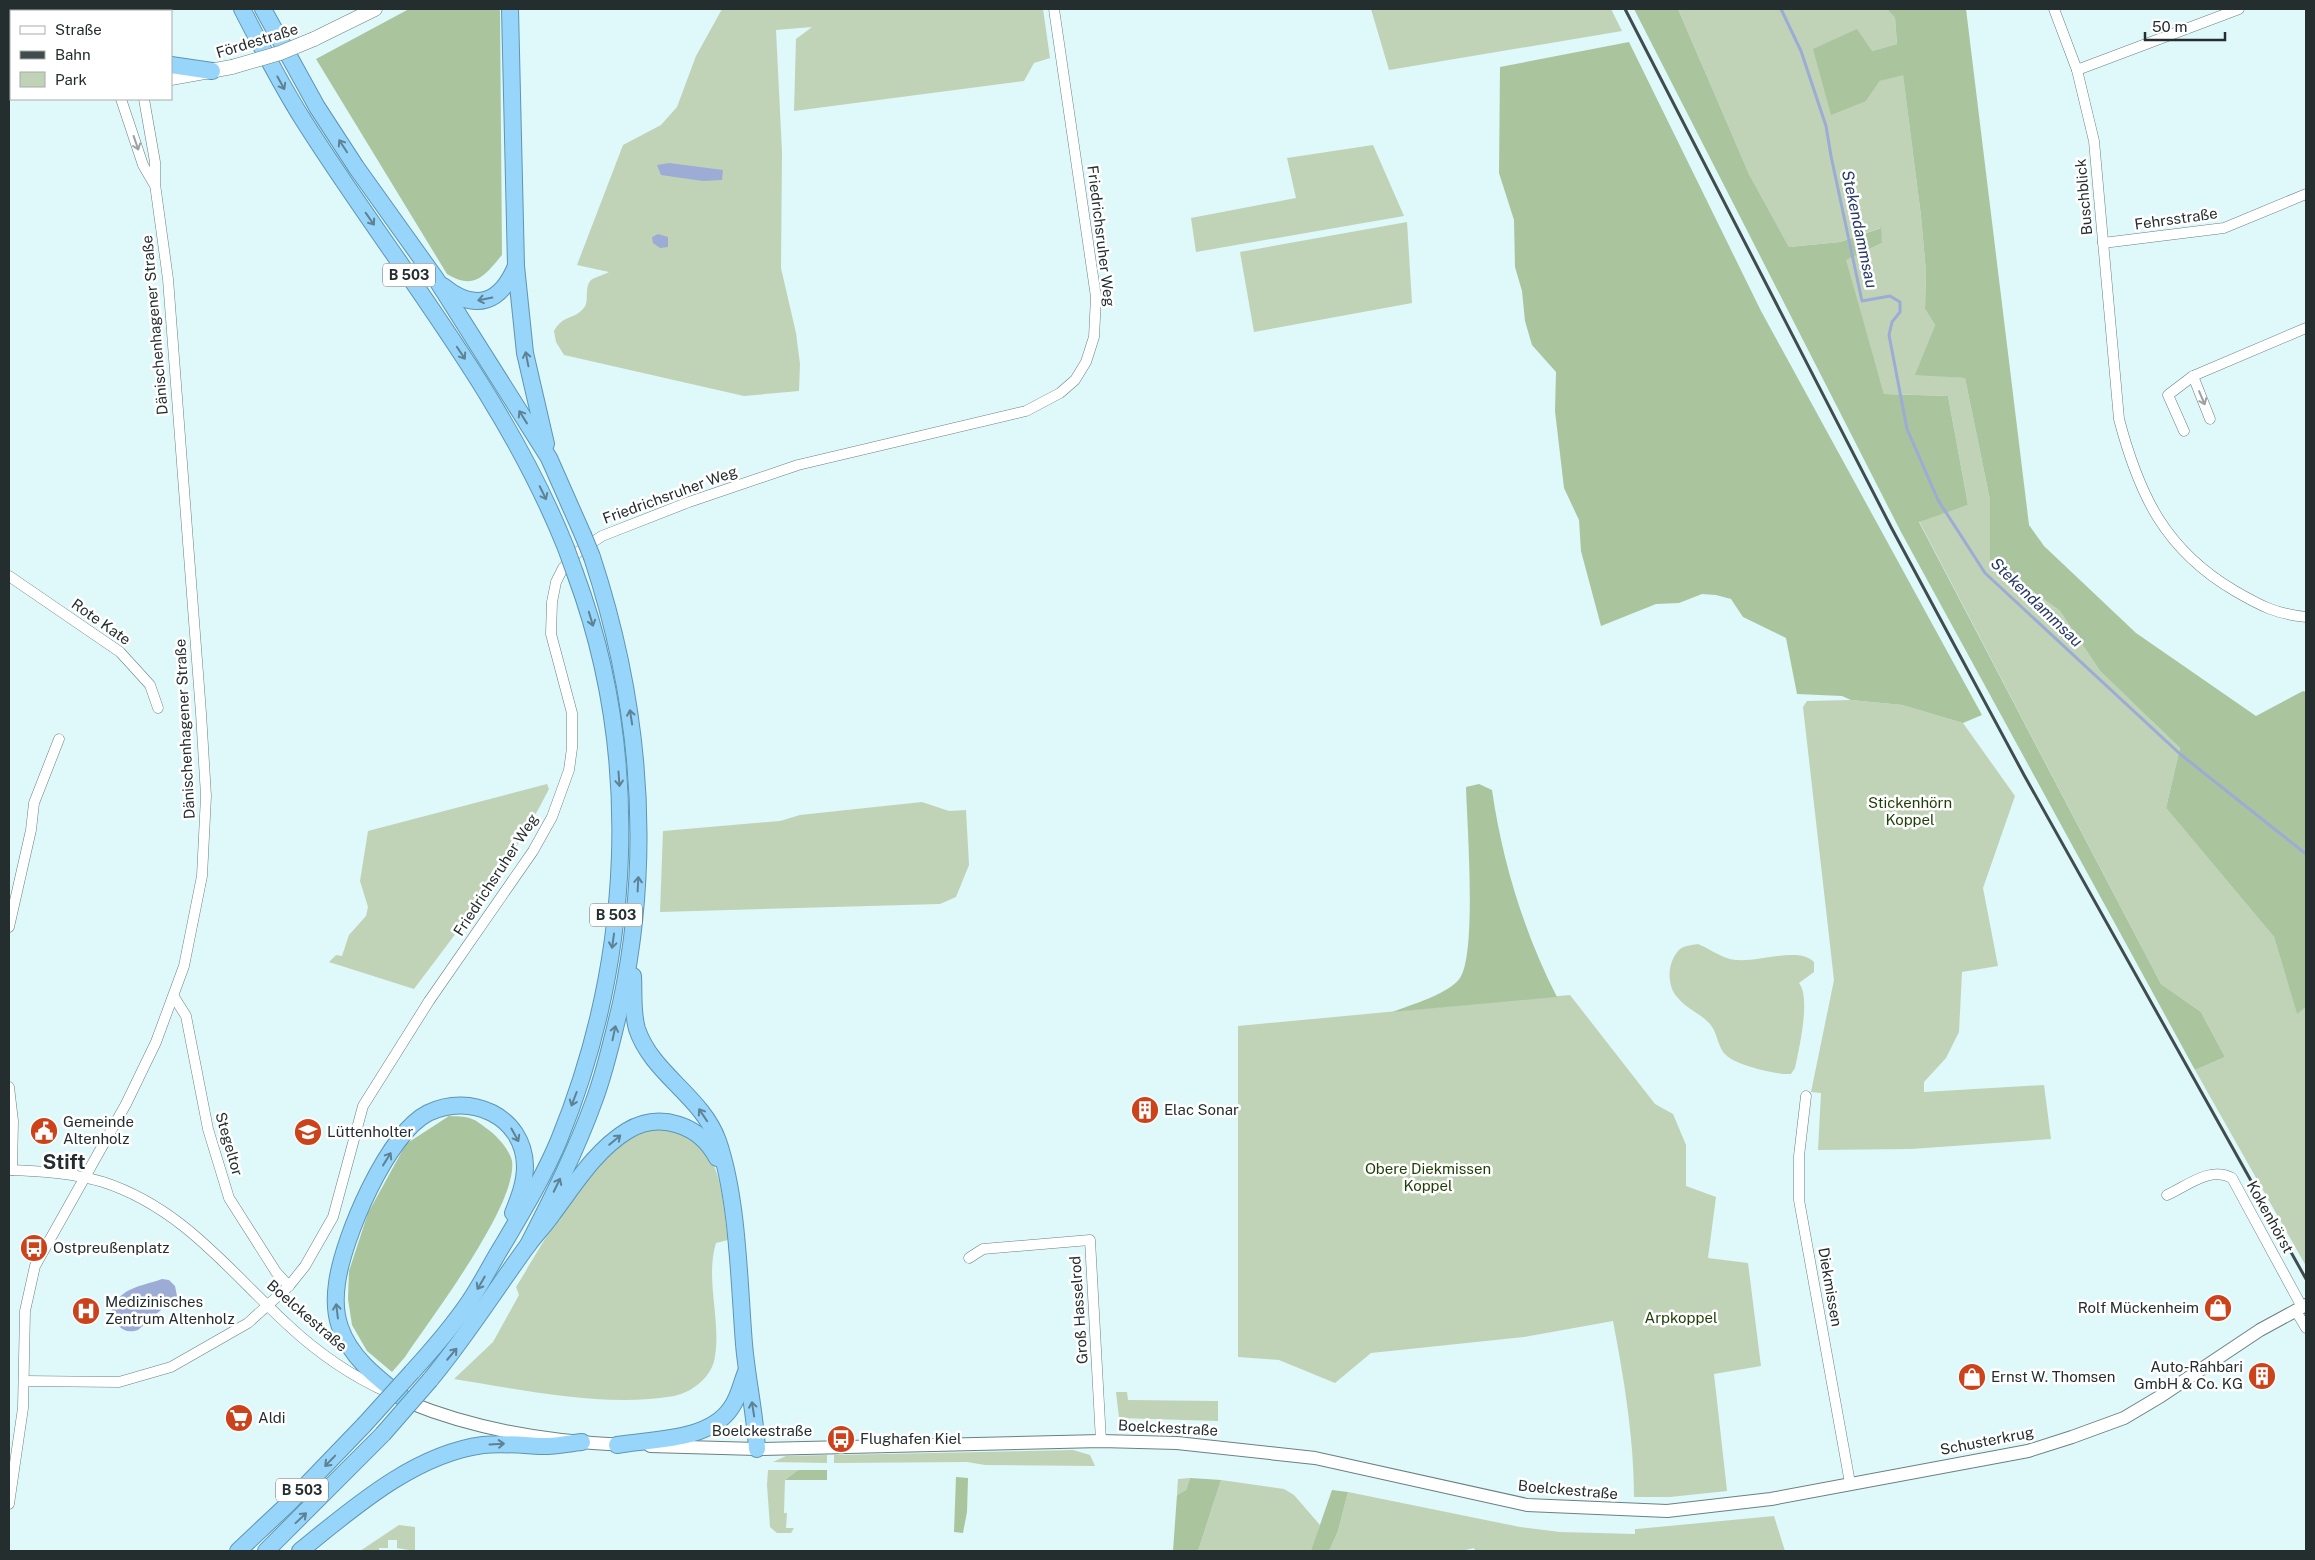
<svg xmlns="http://www.w3.org/2000/svg" width="2315" height="1560" viewBox="0 0 2315 1560" font-family="'Public Sans',sans-serif">
<style>
.green{fill:#c0d3b7}
.forest{fill:#aac49d}
.water{fill:#9cacd5}
.lines{fill:none;stroke-linecap:round;stroke-linejoin:round}
.stream{stroke:#9cacd5;stroke-width:3}
.minor-casing{stroke:#6a8082;stroke-width:11}
.tertiary-casing{stroke:#6a8082;stroke-width:14}
.secondary-casing{stroke:#6a8082;stroke-width:15}
.trunk-casing{stroke:#5e95b2;stroke-width:18}
.minor{stroke:#fff;stroke-width:10}
.tertiary{stroke:#fff;stroke-width:12}
.secondary{stroke:#fff;stroke-width:14}
.trunk{stroke:#97d6fa;stroke-width:16}
.rail{stroke:#414c4e;stroke-width:3}
.secondary-bridge-casing{stroke:#6a8082;stroke-width:15;stroke-linecap:butt}
.trunk-bridge-casing{stroke:#5e95b2;stroke-width:18;stroke-linecap:butt}
.secondary-bridge{stroke:#fff;stroke-width:14}
.trunk-bridge{stroke:#97d6fa;stroke-width:16}
.oneway{stroke:#5e8294}
.oneway2{stroke:#9da1a1}
.labels{text-anchor:middle;stroke-width:5;stroke-linejoin:round;paint-order:stroke}
.shield{fill:#fff;stroke:#666d6d;stroke-width:1}
.shield-label{font-size:14px;font-weight:bold;fill:#252e2f}
.street-label{font-size:15px;fill:#252e2f;stroke:#fff}
.park-label{font-size:15px;fill:#1e3f05;stroke:#fff}
.poi-label{font-size:15px;fill:#252e2f;stroke:#fff;text-anchor:start}
.water-label{font-size:16px;font-style:italic;fill:#26376a;stroke:#fff}
.district-label{font-size:20px;font-weight:bold;fill:#252e2f;stroke:#fff}
</style>
<rect width="100%" height="100%" fill="#dff8fa"/>
<g class="green">
<path d="M722,9h321l7,49 -16,5 -10,18 -230,30 2,-72 16,-12 -36,3 6,122 -1,116 15,65 4,31 -1,27 -55,5 -180,-41 -8,-13 -2,-11c9,-16 18,-11 28,-21 9,-7 1,-21 9,-30 4,-3 13,-5 18,-8l-32,-7 46,-120 38,-20 16,-18 19,-51z"/>
<path d="M1371,9h240l11,22 -233,39z"/>
<path d="M1678,9h209l8,9 2,26 -25,7 -6,50 14,-20 23,-7 18,142 5,56 -1,37 10,16 -19,49 49,4 25,122v60l70,51 40,60 80,77 -14,60 108,129 23,76 9,-6v259l-111,-196 30,-13 -24,-45 -40,-28 -242,-463 49,-16 -20,-109 -64,-2 -39,-134 37,-17 -2,-15 -40,14 -51,5 -40,-73z"/>
<path d="M1373,145l31,71 -208,36 -5,-34 105,-20 -9,-40z"/>
<path d="M1407,222l5,81 -158,29 -14,-80z"/>
<path d="M1851,700l51,5 61,18 52,73 -32,92 15,78 -36,6 -3,60 -13,26 -22,24v10l120,-7 7,54 -140,10 -93,1 3,-57 -10,-1 23,-112 -31,-273 4,-6z"/>
<path d="M547,784l2,5c-36,71 -87,136 -135,200l-85,-27 7,-7 6,1 7,-21 17,-19 2,-9 -8,-26 8,-50z"/>
<path d="M922,802l27,9 17,-1 3,55 -13,32 -16,7 -280,8 3,-81 117,-10 20,-6z"/>
<path d="M1698,944c10,4 21,12 32,15 24,6 68,-14 84,3v10l-15,11c12,15 0,66 -4,85l-4,6c-14,1 -56,-9 -65,-19 -9,-8 -8,-24 -18,-33 -9,-9 -22,-14 -30,-24 -12,-12 -11,-37 2,-49 4,-3 12,-4 18,-5z"/>
<path d="M1570,995l85,109 18,10 13,31v41l30,11 -8,61 40,5 13,103 -47,8 13,117 -57,6h-36c0,-59 -10,-118 -21,-176l-89,16 -153,16 -36,30 -56,-23 -41,-3v-331z"/>
<path d="M651,1128c70,-1 70,58 77,112l-12,3c-11,36 5,76 -1,113 -2,20 -22,36 -41,40 -69,12 -151,-6 -220,-17l39,-37 26,-47 -3,-8c32,-51 76,-138 135,-159z"/>
<path d="M1116,1392h11l1,8 90,1v20l-99,-3z"/>
<path d="M1073,1450l17,5 5,11 -110,-1 -18,-3 -133,1v-8z"/>
<path d="M827,1455v8l-54,-1 13,-6z"/>
<path d="M768,1470h30l-13,10 -1,33h3l-1,15h8l-3,5h-14l-7,-6 -3,-42z"/>
<path d="M1190,1478l-4,12 -9,5 1,-16z"/>
<path d="M1221,1480l63,9 10,6 26,30 -8,26h-114z"/>
<path d="M1348,1492l172,35 40,5 75,2v-5h2l137,-13 11,35h-310l-1,-3 -13,3h-132l9,-20z"/>
<path d="M399,1525l16,2v24l-18,-3v-8h-9v8h-9v3h-19z"/>
</g>
<g class="forest">
<path d="M409,9h90l1,2 2,244c-17,20 -27,36 -55,19l-131,-215z"/>
<path d="M1634,9h44l71,165 40,73 51,-5 41,-14 1,15 -36,17 38,134 64,2 20,109 -49,17 242,462 40,28 24,45 -30,13 -294,-538z"/>
<path d="M1887,9h79l63,516 15,21 92,87 120,83 47,-25 3,1v315l-9,7 -23,-77 -108,-129 14,-60 -80,-77 -40,-60 -70,-51v-60l-25,-122 -50,-3 20,-50 -10,-16 1,-37 -5,-56 -18,-141 -23,6 -14,20 -35,14 -18,-66 44,-20 15,22 25,-7 -2,-26z"/>
<path d="M1629,42l132,269 221,404 -19,8 -61,-18 -51,-5 -9,-4 -45,-2 -11,-56 -43,-21 -12,-18 -15,-4 -14,-1 -23,9 -23,1 -55,22 -20,-75 -2,-31 -15,-32 -9,-77 1,-39 -24,-27 -7,-24 -3,-30 -7,-24 -1,-47 -15,-47 1,-106z"/>
<path d="M1479,784l13,6c10,70 32,143 65,207l-165,15c18,-7 57,-18 68,-34 17,-25 7,-154 6,-191z"/>
<path d="M449,1116c23,1 23,1 41,15 8,6 20,20 22,30 6,43 -81,157 -107,196l-13,15 -25,-21 -15,-26 -4,-26 1,-28 19,-58 38,-69z"/>
<path d="M798,1470h29v10h-42z"/>
<path d="M956,1477l12,1 -1,34 -4,21 -9,-1z"/>
<path d="M1190,1478l31,2 -23,71h-25l4,-56 9,-5z"/>
<path d="M1332,1490l16,2 -10,39 -9,20h-18z"/>
</g>
<g class="water">
<path d="M669,163l54,7 -1,10 -19,1 -42,-6 -4,-10z"/>
<path d="M658,234l10,3v10l-8,1 -7,-5 -1,-6z"/>
<path d="M162,1279l7,1 6,6 2,10 -39,34c-15,5 -22,-5 -27,-18 8,-25 29,-25 51,-33z"/>
</g>
<g class="lines">
<path class="stream" d="M1781,9l20,42 25,75 5,30 31,145 28,-5 10,6v10l-8,10 -3,13 18,94 31,71 47,73 195,181 126,100"/>
<defs>
<g id="minor">
<path d="M2054,9l23,61 17,71 25,278c20,76 46,131 116,172 26,15 41,23 71,26"/>
<path d="M2077,70l162,-61"/>
<path d="M121,99l22,66 11,19"/>
<path d="M2103,243l121,-15 82,-34"/>
<path d="M2193,376l17,43"/>
<path d="M2184,431l-16,-36 25,-19 113,-48"/>
<path d="M9,576l111,76 30,33 8,23"/>
<path d="M9,927l22,-97 3,-27 25,-64"/>
<path d="M174,997l12,19 22,113 21,69 47,74 13,14"/>
<path d="M9,1087l4,34 -1,49"/>
<path d="M1806,1096l-7,60v44l51,283"/>
<path d="M9,1170c32,1 63,3 94,12 80,26 126,89 185,143 30,28 63,51 101,68"/>
<path d="M2167,1195c20,-9 43,-29 65,-17l70,129"/>
<path d="M969,1258l14,-9 107,-9 11,201"/>
<path d="M2296,1311l10,17"/>
<path d="M24,1381l95,1 52,-15 77,-44 41,-37 16,-20 28,-49 30,-111 66,-105 104,-150 19,-34 17,-47 3,-22v-35l-21,-79 1,-32 4,-20 7,-14 15,-16 24,-16 87,-34 109,-37 228,-54 34,-18 15,-13 11,-18 8,-25 2,-40 -42,-288"/>
<path d="M9,1504l14,-96 2,-97 10,-45 91,-162 30,-62 28,-76 18,-90 4,-80 -5,-83 -33,-434 -13,-95v-22l-11,-63"/>
</g>
<g id="tertiary">
<path d="M9,70l2,1"/>
<path d="M408,1402c68,28 144,40 217,43"/>
<path d="M650,1446l107,3 344,-8 76,2 138,15 212,47 140,6 104,-12 257,-48 44,-14 52,-19 37,-22 99,-66 46,-25"/>
</g>
<g id="secondary">
<path d="M314,39l61,-30"/>
<path d="M171,78l61,-11"/>
</g>
<g id="trunk">
<path d="M88,9l1,2"/>
<path d="M102,9l2,2"/>
<path d="M242,9c19,37 38,74 60,109 90,143 201,272 264,430"/>
<path d="M263,9l54,98 39,60 80,112 113,179 34,77"/>
<path d="M510,9l6,257 9,87 21,91"/>
<path d="M171,65l41,6"/>
<path d="M443,286c33,27 58,16 73,-20"/>
<path d="M633,976c1,17 -1,36 4,53 15,45 65,67 81,112 20,58 21,141 26,203 3,35 11,69 13,105"/>
<path d="M528,1245c24,-47 48,-94 66,-144 12,-32 19,-65 27,-98 32,-151 19,-300 -29,-446"/>
<path d="M412,1372c20,-22 40,-45 57,-70 13,-19 23,-40 35,-59 20,-34 40,-67 55,-103 73,-179 84,-384 16,-567"/>
<path d="M430,1380c36,-43 65,-90 98,-135 8,-11 18,-21 26,-33 21,-28 42,-62 73,-81 33,-20 73,-6 90,27"/>
<path d="M408,1402c-26,-21 -57,-42 -68,-75 -5,-14 -5,-30 -3,-44 6,-45 50,-149 91,-170 42,-21 96,3 97,53 0,17 -6,32 -12,47"/>
<path d="M617,1445c36,-6 92,-4 114,-37 8,-11 10,-24 15,-36"/>
<path d="M238,1551l50,-47 76,-79"/>
<path d="M266,1551l117,-117"/>
<path d="M300,1551c52,-42 114,-97 183,-106 20,-2 38,0 57,1 14,1 29,-3 42,-4"/>
</g>
</defs>
<use href="#minor" class="minor-casing"/>
<use href="#tertiary" class="tertiary-casing"/>
<use href="#secondary" class="secondary-casing"/>
<use href="#trunk" class="trunk-casing"/>
<use href="#minor" class="minor"/>
<use href="#tertiary" class="tertiary"/>
<use href="#secondary" class="secondary"/>
<use href="#trunk" class="trunk"/>
<path class="rail" d="M1625,9l266,518 133,248 282,504"/>
<defs>
<path id="secondary-bridge" d="M232,67l48,-14 34,-14"/>
<g id="trunk-bridge">
<path d="M583,535l9,22"/>
<path d="M566,548l9,25"/>
<path d="M364,1425l48,-53"/>
<path d="M383,1434l47,-54"/>
</g>
</defs>
<use href="#secondary-bridge" class="secondary-bridge-casing"/>
<use href="#trunk-bridge" class="trunk-bridge-casing"/>
<use href="#secondary-bridge" class="secondary-bridge"/>
<use href="#trunk-bridge" class="trunk-bridge"/>
</g>
<defs><path id="oneway-shaft" d="M-6 0H5M1.5-3L5.5 0L1.5 3" fill="none" stroke-width="1.6" stroke-linecap="round" stroke-linejoin="round" transform="scale(1.25)"/></defs>
<g class="oneway">
<use href="#oneway-shaft" transform="translate(281 83) rotate(61)"/>
<use href="#oneway-shaft" transform="translate(343 146) rotate(-123)"/>
<use href="#oneway-shaft" transform="translate(370 219) rotate(55)"/>
<use href="#oneway-shaft" transform="translate(485 299) rotate(169)"/>
<use href="#oneway-shaft" transform="translate(461 353) rotate(56)"/>
<use href="#oneway-shaft" transform="translate(527 359) rotate(-101)"/>
<use href="#oneway-shaft" transform="translate(523 417) rotate(-122)"/>
<use href="#oneway-shaft" transform="translate(543 493) rotate(64)"/>
<use href="#oneway-shaft" transform="translate(591 619) rotate(73)"/>
<use href="#oneway-shaft" transform="translate(631 717) rotate(-99)"/>
<use href="#oneway-shaft" transform="translate(619 779) rotate(86)"/>
<use href="#oneway-shaft" transform="translate(638 884) rotate(-87)"/>
<use href="#oneway-shaft" transform="translate(613 941) rotate(98)"/>
<use href="#oneway-shaft" transform="translate(614 1033) rotate(-78)"/>
<use href="#oneway-shaft" transform="translate(574 1099) rotate(111)"/>
<use href="#oneway-shaft" transform="translate(703 1115) rotate(-124)"/>
<use href="#oneway-shaft" transform="translate(515 1135) rotate(61)"/>
<use href="#oneway-shaft" transform="translate(615 1140) rotate(-40)"/>
<use href="#oneway-shaft" transform="translate(387 1159) rotate(-58)"/>
<use href="#oneway-shaft" transform="translate(557 1185) rotate(-64)"/>
<use href="#oneway-shaft" transform="translate(481 1283) rotate(120)"/>
<use href="#oneway-shaft" transform="translate(337 1311) rotate(-97)"/>
<use href="#oneway-shaft" transform="translate(452 1354) rotate(-50)"/>
<use href="#oneway-shaft" transform="translate(753 1409) rotate(-99)"/>
<use href="#oneway-shaft" transform="translate(497 1444) rotate(-3)"/>
<use href="#oneway-shaft" transform="translate(330 1461) rotate(134)"/>
<use href="#oneway-shaft" transform="translate(301 1518) rotate(-43)"/>
</g>
<g class="oneway2">
<use href="#oneway-shaft" transform="translate(136 143) rotate(71)"/>
<use href="#oneway-shaft" transform="translate(2202 398) rotate(67)"/>
</g>
<defs>
<symbol id="building-disc" viewBox="-11 -11 22 22"><circle r="9.5" fill="#cc431b" stroke="#fff"/><path d="M-4-6H4V6H1V3H-1V6H-4ZM-2.5-4.3h1.7v1.8h-1.7ZM.8-4.3h1.7v1.8H.8ZM-2.5-1h1.7V.8h-1.7ZM.8-1h1.7V.8H.8Z" fill="#fff"/></symbol>
<symbol id="civic-disc" viewBox="-11 -11 22 22"><circle r="9.5" fill="#cc431b" stroke="#fff"/><path d="M-.6-6.5H3V-4.5H.6V-3L4-1V1h2V6H-6V1h2V-1L-.6-3ZM-1.2 2.5V6h2.4V2.5Z" fill="#fff"/></symbol>
<symbol id="school-disc" viewBox="-11 -11 22 22"><circle r="9.5" fill="#cc431b" stroke="#fff"/><path d="M0-5L7-2L0 1L-7-2ZM-4 1L0 2.5L4 1V4Q0 6-4 4Z" fill="#fff"/></symbol>
<symbol id="bus-disc" viewBox="-11 -11 22 22"><circle r="9.5" fill="#cc431b" stroke="#fff"/><path d="M-5-6H5V4H4V6H2V4H-2V6H-4V4H-5ZM-3.5-4V0h7V-4ZM-3.5 1.2v1.5H-2V1.2ZM2 1.2v1.5H3.5V1.2Z" fill="#fff"/></symbol>
<symbol id="shop-disc" viewBox="-11 -11 22 22"><circle r="9.5" fill="#cc431b" stroke="#fff"/><path d="M-5-2.5h2.3a2.7 3.5 0 0 1 5.4 0H5L5.5 6h-11ZM-1.5-2.5h3a1.5 2.3 0 0 0-3 0Z" fill="#fff"/></symbol>
<symbol id="hospital-disc" viewBox="-11 -11 22 22"><circle r="9.5" fill="#cc431b" stroke="#fff"/><path d="M-5-5h3v3.5h4V-5h3V5h-3V1.5h-4V5h-3Z" fill="#fff"/></symbol>
<symbol id="supermarket-disc" viewBox="-11 -11 22 22"><circle r="9.5" fill="#cc431b" stroke="#fff"/><path d="M-6-5.5h2.5l.6 2H6L4.5 2H-2.5L-4.4-4H-6ZM-1.5 3.2a1.3 1.3 0 1 0 .1 0ZM3 3.2a1.3 1.3 0 1 0 .1 0Z" fill="#fff"/></symbol>
</defs>
<g fill-rule="evenodd">
<use href="#building-disc" x="1129" y="1094" width="32" height="32"/>
<use href="#civic-disc" x="28" y="1115" width="32" height="32"/>
<use href="#school-disc" x="292" y="1116" width="32" height="32"/>
<use href="#bus-disc" x="18" y="1232" width="32" height="32"/>
<use href="#shop-disc" x="2202" y="1292" width="32" height="32"/>
<use href="#hospital-disc" x="70" y="1295" width="32" height="32"/>
<use href="#building-disc" x="2246" y="1360" width="32" height="32"/>
<use href="#shop-disc" x="1956" y="1361" width="32" height="32"/>
<use href="#supermarket-disc" x="223" y="1402" width="32" height="32"/>
<use href="#bus-disc" x="825" y="1423" width="32" height="32"/>
</g>
<g class="labels">
<g class="shield">
<rect x="383" y="263.5" width="52" height="23" rx="4"/>
<rect x="590" y="903.5" width="52" height="23" rx="4"/>
<rect x="276" y="1478.5" width="52" height="23" rx="4"/>
</g>
<g class="shield-label">
<text x="409" y="280">B 503</text>
<text x="616" y="920">B 503</text>
<text x="302" y="1495">B 503</text>
</g>
<g class="street-label">
<text transform="translate(257 41) rotate(-17)" y="5">Fördestraße</text>
<text transform="translate(2084 197) rotate(-95)" y="5">Buschblick</text>
<text transform="translate(2176 219) rotate(-8)" y="5">Fehrsstraße</text>
<text transform="translate(1101 236) rotate(83)" y="5">Friedrichsruher Weg</text>
<text transform="translate(155 325) rotate(-95)" y="5">Dänischenhagener Straße</text>
<text transform="translate(670 495) rotate(-20)" y="5">Friedrichsruher Weg</text>
<text transform="translate(101 622) rotate(35)" y="5">Rote Kate</text>
<text transform="translate(185 729) rotate(-93)" y="5">Dänischenhagener Straße</text>
<text transform="translate(496 875) rotate(-57)" y="5">Friedrichsruher Weg</text>
<text transform="translate(229 1144) rotate(74)" y="5">Stegeltor</text>
<text transform="translate(2270 1217) rotate(61)" y="5">Kokenhörst</text>
<text transform="translate(1830 1287) rotate(80)" y="5">Diekmissen</text>
<text transform="translate(1079 1310) rotate(-94)" y="5">Groß Hasselrod</text>
<text transform="translate(307 1316) rotate(41)" y="5">Boelckestraße</text>
<text transform="translate(1168 1428) rotate(3)" y="5">Boelckestraße</text>
<text x="762" y="1436">Boelckestraße</text>
<text transform="translate(1987 1441) rotate(-11)" y="5">Schusterkrug</text>
<text transform="translate(1568 1490) rotate(5)" y="5">Boelckestraße</text>
</g>
<g class="park-label">
<text x="1910" y="808">Stickenhörn<tspan x="1910" dy="17">Koppel</tspan></text>
<text x="1428" y="1174">Obere Diekmissen<tspan x="1428" dy="17">Koppel</tspan></text>
<text x="1681" y="1323">Arpkoppel</text>
</g>
<g class="poi-label">
<text x="1164" y="1115">Elac Sonar</text>
<text x="63" y="1127">Gemeinde<tspan x="63" dy="17">Altenholz</tspan></text>
<text x="327" y="1137">Lüttenholter</text>
<text x="53" y="1253">Ostpreußenplatz</text>
<text x="105" y="1307">Medizinisches<tspan x="105" dy="17">Zentrum Altenholz</tspan></text>
<text x="2199" y="1313" text-anchor="end">Rolf Mückenheim</text>
<text x="2243" y="1372" text-anchor="end">Auto-Rahbari<tspan x="2243" dy="17">GmbH &amp; Co. KG</tspan></text>
<text x="1991" y="1382">Ernst W. Thomsen</text>
<text x="258" y="1423">Aldi</text>
<text x="860" y="1444">Flughafen Kiel</text>
</g>
<g class="water-label">
<text transform="translate(1860 229) rotate(78)" y="6">Stekendammsau</text>
<text transform="translate(2037 602) rotate(44)" y="6">Stekendammsau</text>
</g>
<g class="district-label">
<text x="64" y="1169">Stift</text>
</g>
</g>
<rect width="2315" height="1560" fill="none" stroke="#252e2f" stroke-width="20"/>
<rect x="10" y="10" width="162" height="90" fill="#ffffff" stroke="#a8abac"/>
<rect x="20" y="26" width="25" height="8" fill="#ffffff" stroke="#a8abac"/>
<text x="55" y="35" font-size="15" fill="#252e2f">Straße</text>
<rect x="20" y="51" width="25" height="8" fill="#414c4e" stroke="#a8abac"/>
<text x="55" y="60" font-size="15" fill="#252e2f">Bahn</text>
<rect x="20" y="72" width="25" height="15" fill="#c0d3b7" stroke="#a8abac"/>
<text x="55" y="85" font-size="15" fill="#252e2f">Park</text>
<path d="M2145 32v8h80v-8" fill="none" stroke="#252e2f" stroke-width="2.5"/>
<text x="2152" y="32" font-size="15" fill="#252e2f" stroke="#ffffff" stroke-width="4" paint-order="stroke">50 m</text>
</svg>
